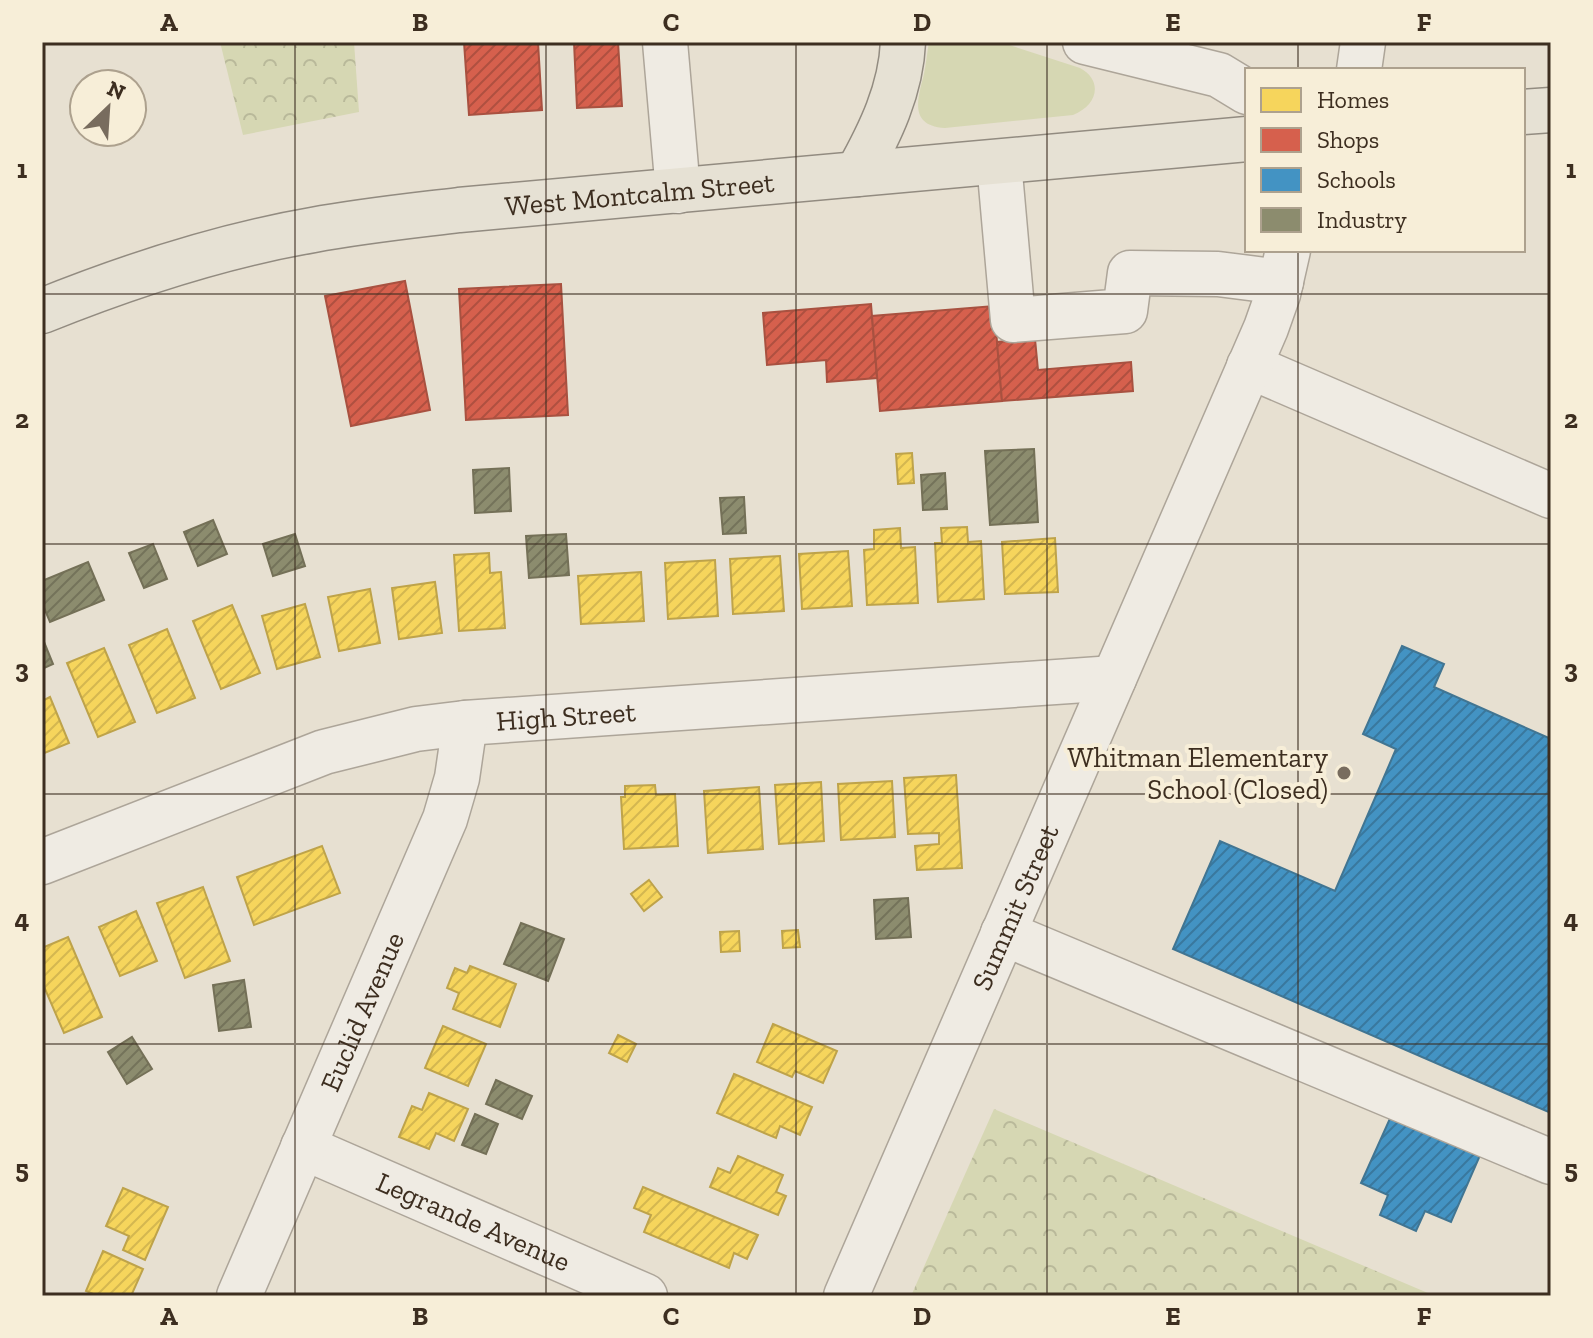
<svg xmlns="http://www.w3.org/2000/svg" width="1593" height="1338" viewBox="0 0 1593 1338" font-family="'Zilla Slab',serif">
<style>
.grass{fill:#d6d7b3}
.park{fill:url(#park-crowns)}
.homes{fill:url(#homes-hatch);stroke:#bea34a;stroke-width:2}
.shops{fill:url(#shops-hatch);stroke:#a85140;stroke-width:2}
.schools{fill:url(#schools-hatch);stroke:#417592;stroke-width:2}
.industry{fill:url(#industry-hatch);stroke:#747057;stroke-width:2}
.lines{fill:none;stroke-linecap:round;stroke-linejoin:round}
.minor-casing{stroke:#ada599;stroke-width:47}
.major-casing{stroke:#928b80;stroke-width:47}
.minor{stroke:#efebe3;stroke-width:44}
.major{stroke:#e6e1d4;stroke-width:44}
.grid{fill:none;stroke:#3d2e20;stroke-width:2;stroke-opacity:0.55}
.poi-dot{fill:#786c5e;stroke:#f7eed8;stroke-width:3}
.labels{text-anchor:middle;stroke-width:8;stroke-linejoin:round;paint-order:stroke}
.street-label{font-size:28px;fill:#3d2e20;stroke:#f7eed8}
.poi-label{font-size:28px;fill:#3d2e20;stroke:#f7eed8;text-anchor:end}
.neatline{fill:none;stroke:#3d2e20;stroke-width:3}
.grid-label{font-size:26px;text-anchor:middle;font-weight:bold;fill:#3d2e20}
</style>
<defs>
<pattern id="park-crowns" width="20" height="18" patternUnits="userSpaceOnUse" patternTransform="scale(2)"><rect width="20" height="18" fill="#d6d7b3"/><path d="M2 6a3 3 0 1 1 6 0M12 15a3 3 0 1 1 6 0" fill="none" stroke="#b9b99a"/></pattern>
<pattern id="homes-hatch" width="6" height="6" patternUnits="userSpaceOnUse" patternTransform="scale(2)"><rect width="6" height="6" fill="#f6d55c"/><path d="M-1 1l2-2M0 6l6-6M5 7l2-2" fill="none" stroke="#d4b750"/></pattern>
<pattern id="shops-hatch" width="6" height="6" patternUnits="userSpaceOnUse" patternTransform="scale(2)"><rect width="6" height="6" fill="#d6604d"/><path d="M-1 1l2-2M0 6l6-6M5 7l2-2" fill="none" stroke="#af5040"/></pattern>
<pattern id="schools-hatch" width="6" height="6" patternUnits="userSpaceOnUse" patternTransform="scale(2)"><rect width="6" height="6" fill="#4393c3"/><path d="M-1 1l2-2M0 6l6-6M5 7l2-2" fill="none" stroke="#39789e"/></pattern>
<pattern id="industry-hatch" width="6" height="6" patternUnits="userSpaceOnUse" patternTransform="scale(2)"><rect width="6" height="6" fill="#8c8c6e"/><path d="M-1 1l2-2M0 6l6-6M5 7l2-2" fill="none" stroke="#74735a"/></pattern>
</defs>
<rect width="100%" height="100%" fill="#e7e0d1"/>
<path class="grass" d="M929,42h71l80,26c24,13 17,38 -7,47l-128,13c-37,-2 -27,-30 -21,-54 2,-10 3,-21 5,-32z"/>
<g class="park">
<path d="M220,42h134l5,70 -116,23z"/>
<path d="M994,1109l441,187h-524z"/>
</g>
<g class="homes">
<path d="M912,453l2,30 -16,1 -2,-30z"/>
<path d="M967,527l1,15 13,-1 3,58 -46,3 -3,-59h7l-1,-15z"/>
<path d="M900,528l1,20 14,-1 3,56 -51,2 -3,-55 10,-1v-19z"/>
<path d="M1055,538l3,54 -53,2 -3,-52z"/>
<path d="M848,551l4,55 -50,3 -3,-55z"/>
<path d="M489,553l1,20 11,-1 4,56 -46,3 -5,-76z"/>
<path d="M780,556l4,55 -51,3 -3,-55z"/>
<path d="M715,560l3,56 -50,3 -3,-56z"/>
<path d="M641,572l3,49 -63,3 -3,-48z"/>
<path d="M435,582l7,51 -43,6 -7,-51z"/>
<path d="M370,589l10,54 -41,8 -11,-54z"/>
<path d="M305,604l15,53 -43,12 -15,-53z"/>
<path d="M232,605l28,68 -39,16 -28,-68z"/>
<path d="M167,629l28,69 -38,15 -28,-68z"/>
<path d="M104,648l31,74 -37,15 -31,-74z"/>
<path d="M50,697l19,46 -27,11v-53z"/>
<path d="M956,775l6,93 -45,2 -2,-24 24,-2v-11l-31,1 -4,-56z"/>
<path d="M892,781l3,56 -54,3 -3,-56z"/>
<path d="M821,782l3,59 -45,3 -4,-59z"/>
<path d="M655,785l1,10 19,-1 3,52 -54,3 -3,-52h4v-11z"/>
<path d="M759,787l4,62 -55,4 -4,-62z"/>
<path d="M322,846l18,47 -86,32 -17,-48z"/>
<path d="M649,880l13,17 -18,14 -13,-17z"/>
<path d="M203,887l27,74 -45,17 -28,-75z"/>
<path d="M136,911l21,50 -37,15 -21,-49z"/>
<path d="M798,930l2,17 -17,1 -1,-17z"/>
<path d="M739,931l1,20 -19,1 -1,-20z"/>
<path d="M68,937l34,80 -38,16 -22,-51v-34z"/>
<path d="M470,966l46,18 -16,43 -47,-18 6,-16 -12,-5 8,-20 12,5z"/>
<path d="M773,1024l64,27 -14,32 -28,-12 -3,6 -35,-15z"/>
<path d="M443,1026l43,18 -18,42 -43,-18z"/>
<path d="M618,1035l18,9 -9,18 -18,-9z"/>
<path d="M734,1074l78,33 -12,28 -20,-9 -4,12 -59,-25z"/>
<path d="M429,1093l39,16 -14,32 -18,-8 -7,16 -30,-12 13,-31 10,4z"/>
<path d="M738,1156l45,19 -7,17 10,4 -8,19 -68,-28 8,-19 12,5z"/>
<path d="M643,1187l115,48 -11,24 -13,-6 -5,15 -85,-36 7,-17 -17,-7z"/>
<path d="M123,1188l45,19 -23,53 -22,-10 6,-14 -23,-10z"/>
<path d="M103,1251l40,18 -12,27h-33l-12,-5z"/>
</g>
<g class="shops">
<path d="M464,42h74l4,68 -73,5z"/>
<path d="M574,42h44l4,64 -45,2z"/>
<path d="M405,281l25,129 -79,16 -26,-130z"/>
<path d="M561,284l7,131 -102,5 -7,-131z"/>
<path d="M871,304l6,74 -50,4 -1,-22 -59,5 -4,-52z"/>
<path d="M994,306l8,95 -122,10 -8,-95z"/>
<path d="M1035,339l3,31 93,-8 2,29 -131,10 -5,-59z"/>
</g>
<g class="schools">
<path d="M1402,646l42,18 -10,23 117,52v374l-378,-164 47,-108 115,50 61,-142 -33,-15z"/>
<path d="M1392,1114l89,39 -30,69 -26,-11 -9,20 -36,-16 8,-20 -27,-12z"/>
</g>
<g class="industry">
<path d="M1034,449l4,73 -48,3 -5,-74z"/>
<path d="M509,468l2,43 -36,2 -2,-43z"/>
<path d="M945,473l2,36 -24,1 -2,-35z"/>
<path d="M744,497l2,36 -23,1 -3,-36z"/>
<path d="M213,520l14,34 -29,12 -14,-34z"/>
<path d="M295,534l10,32 -32,10 -10,-32z"/>
<path d="M566,534l3,41 -40,3 -3,-42z"/>
<path d="M153,544l14,35 -23,9 -15,-35z"/>
<path d="M88,562l16,38 -54,22 -8,-19v-22z"/>
<path d="M42,637l11,27 -11,5z"/>
<path d="M908,898l3,39 -35,2 -2,-39z"/>
<path d="M521,923l43,16 -16,42 -44,-17z"/>
<path d="M244,980l7,47 -32,4 -6,-46z"/>
<path d="M132,1037l20,32 -25,15 -19,-32z"/>
<path d="M496,1080l36,16 -10,23 -36,-15z"/>
<path d="M475,1114l23,10 -12,30 -24,-9z"/>
</g>
<g class="lines">
<defs>
<g id="minor">
<path d="M665,42l13,149"/>
<path d="M1085,42l134,33 28,17"/>
<path d="M1359,70l4,-28"/>
<path d="M999,162l14,158 112,-9 5,-38 88,1 63,8"/>
<path d="M1249,366l302,130"/>
<path id="s1" d="M42,862l282,-110 92,-23 49,-6 649,-45"/>
<path d="M1003,933l548,229"/>
<path id="s2" d="M303,1147l342,149"/>
<path id="s3" d="M239,1296l206,-477 12,-41 8,-55"/>
<path id="s4" d="M846,1296l420,-968 12,-34 10,-44"/>
</g>
<g id="major">
<path d="M1523,112l28,-2"/>
<path d="M857,174c23,-41 44,-84 46,-132"/>
<path id="s5" d="M42,311c87,-35 178,-65 271,-81 48,-9 97,-14 146,-20l788,-71"/>
</g>
</defs>
<use href="#minor" class="minor-casing"/>
<use href="#major" class="major-casing"/>
<use href="#minor" class="minor"/>
<use href="#major" class="major"/>
</g>
<path class="grid" d="M295,42v1254M546,42v1254M796,42v1254M1047,42v1254M1298,42v28M1298,250v1046M42,294h1509M42,544h1509M42,794h1509M42,1044h1509"/>
<circle class="poi-dot" cx="1344" cy="773" r="8"/>
<g class="labels">
<g class="street-label">
<text dy="10" stroke="none"><textPath href="#s5" startOffset="612">West Montcalm Street</textPath></text>
<text dy="10" stroke="none"><textPath href="#s1" startOffset="548">High Street</textPath></text>
<text dy="10" stroke="none"><textPath href="#s4" startOffset="424">Summit Street</textPath></text>
<text dy="10" stroke="none"><textPath href="#s3" startOffset="310">Euclid Avenue</textPath></text>
<text dy="10" stroke="none"><textPath href="#s2" startOffset="186">Legrande Avenue</textPath></text>
</g>
<g class="poi-label">
<text x="1328" y="767">Whitman Elementary<tspan x="1328" dy="32">School (Closed)</tspan></text>
</g>
</g>
<rect width="1593" height="1338" fill="none" stroke="#f7eed8" stroke-width="88"/>
<rect x="1245" y="68" width="280" height="184" fill="#f7eed8" stroke="#ada18e" stroke-width="2"/>
<rect x="1261" y="88" width="40" height="24" fill="#f6d55c" stroke="#ada18e" stroke-width="2"/>
<text x="1317" y="108" font-size="24" fill="#3d2e20">Homes</text>
<rect x="1261" y="128" width="40" height="24" fill="#d6604d" stroke="#ada18e" stroke-width="2"/>
<text x="1317" y="148" font-size="24" fill="#3d2e20">Shops</text>
<rect x="1261" y="168" width="40" height="24" fill="#4393c3" stroke="#ada18e" stroke-width="2"/>
<text x="1317" y="188" font-size="24" fill="#3d2e20">Schools</text>
<rect x="1261" y="208" width="40" height="24" fill="#8c8c6e" stroke="#ada18e" stroke-width="2"/>
<text x="1317" y="228" font-size="24" fill="#3d2e20">Industry</text>
<g transform="translate(108 108) rotate(25)"><circle r="38" fill="#f7eed8" stroke="#ada18e" stroke-width="2"/>
<path d="M0-6L14 30L0 20L-14 30Z" fill="#786c5e"/>
<text y="-12" font-size="22" font-weight="bold" text-anchor="middle" fill="#3d2e20">N</text>
</g>
<rect x="44" y="44" width="1505" height="1250" class="neatline"/>
<g class="grid-label">
<text x="169" y="31">A</text>
<text x="420" y="31">B</text>
<text x="671" y="31">C</text>
<text x="922" y="31">D</text>
<text x="1173" y="31">E</text>
<text x="1424" y="31">F</text>
<text x="22" y="178">1</text>
<text x="1571" y="178">1</text>
<text x="22" y="428">2</text>
<text x="1571" y="428">2</text>
<text x="22" y="678">3</text>
<text x="1571" y="678">3</text>
<text x="22" y="928">4</text>
<text x="1571" y="928">4</text>
<text x="22" y="1178">5</text>
<text x="1571" y="1178">5</text>
<text x="169" y="1325">A</text>
<text x="420" y="1325">B</text>
<text x="671" y="1325">C</text>
<text x="922" y="1325">D</text>
<text x="1173" y="1325">E</text>
<text x="1424" y="1325">F</text>
</g>
</svg>
